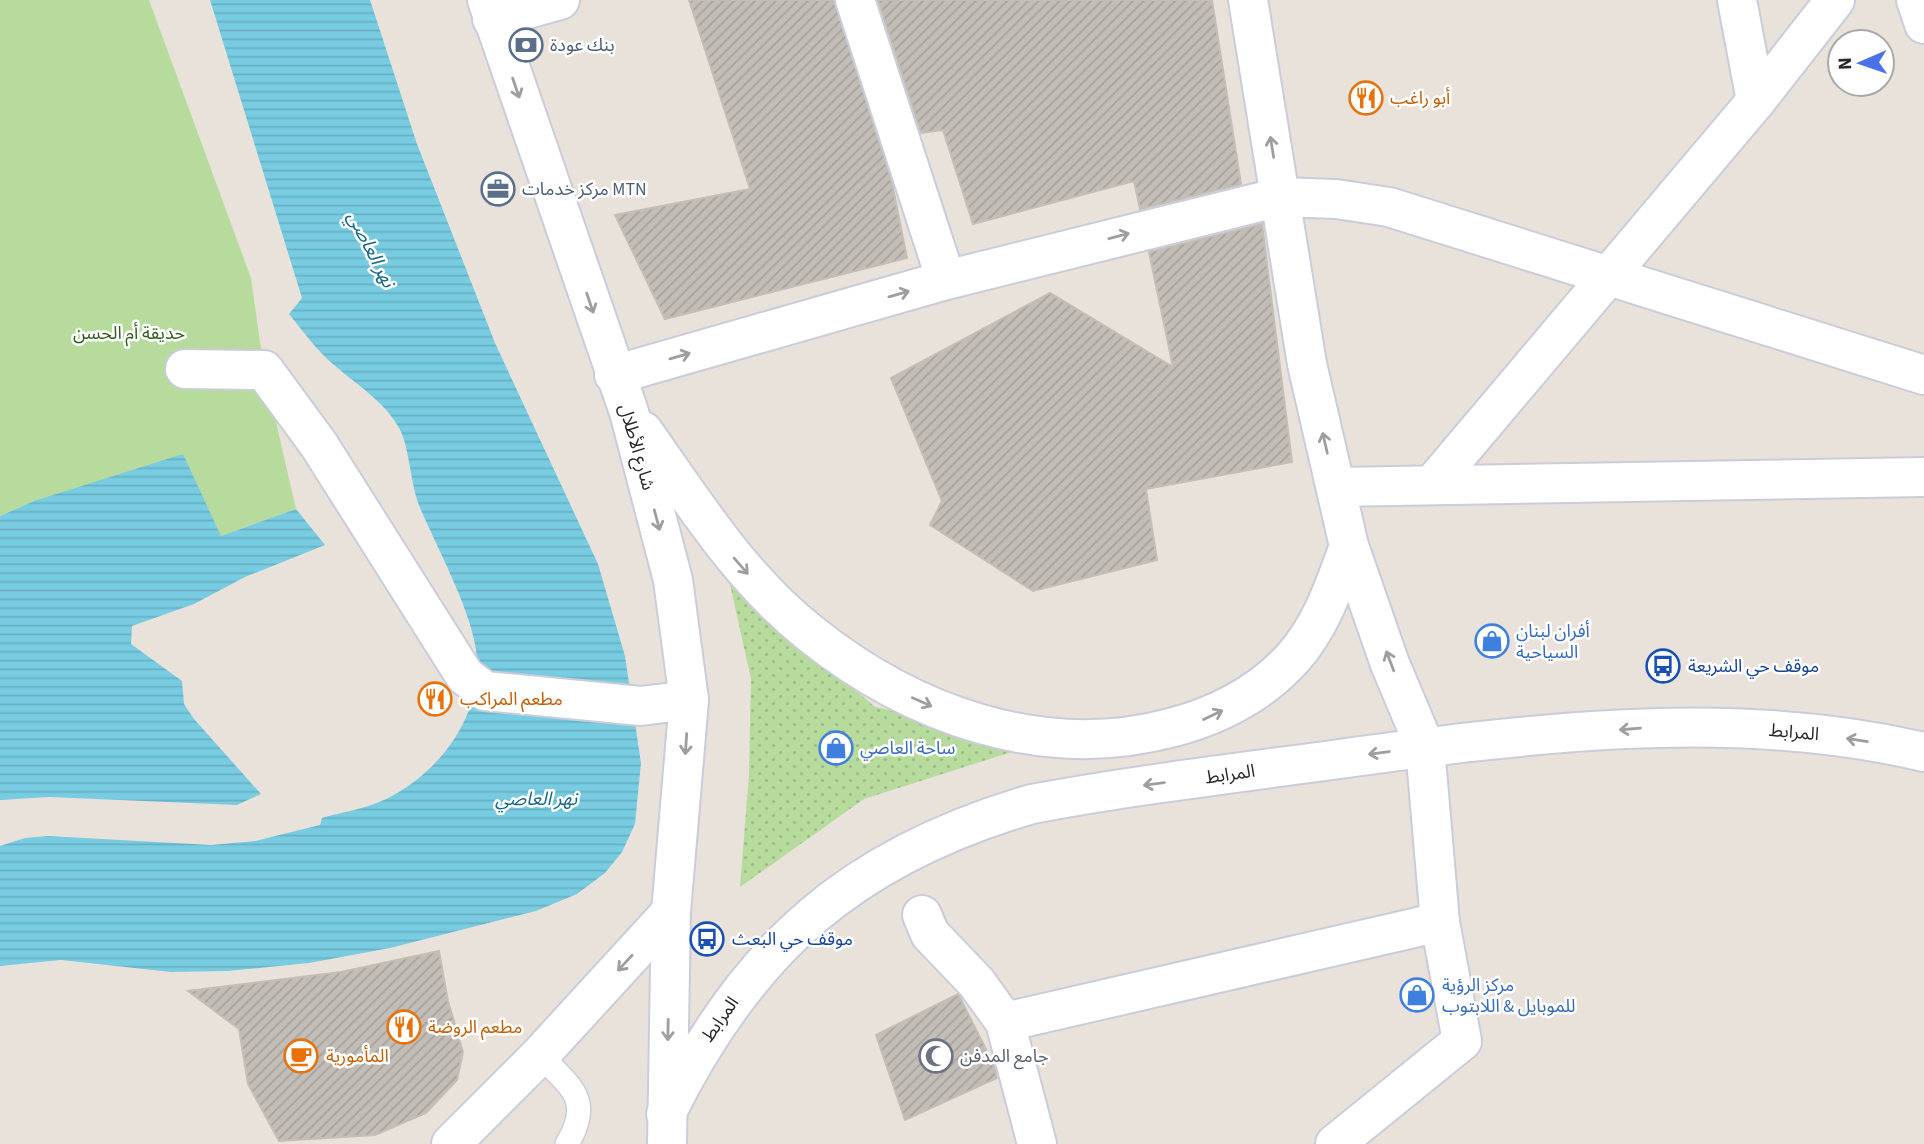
<svg xmlns="http://www.w3.org/2000/svg" width="1924" height="1144" viewBox="0 0 1924 1144" font-family="'Source Sans 3','Noto Sans Arabic',sans-serif">
<style>
.grass{fill:url(#grass-dots)}
.park{fill:#b6db9d}
.water{fill:url(#water-rules)}
.building{fill:url(#building-hatch);stroke:#c4beb5;stroke-width:2}
.lines{fill:none;stroke-linecap:round;stroke-linejoin:round}
.service-casing{stroke:#cacdd9;stroke-width:26}
.minor-casing{stroke:#cacdd9;stroke-width:42}
.secondary-casing{stroke:#cacdd9;stroke-width:42}
.service{stroke:#fff;stroke-width:23}
.minor{stroke:#fff;stroke-width:38}
.secondary{stroke:#fff;stroke-width:38}
.oneway{stroke:#9e9e9e}
.labels{text-anchor:middle;stroke-width:5;stroke-linejoin:round;paint-order:stroke}
.service-label{font-size:18px;fill:#4e5e75;stroke:#fff;text-anchor:start}
.food-label{font-size:18px;fill:#c56008;stroke:#fff;text-anchor:start}
.park-label{font-size:18px;fill:#315d20;stroke:#fff}
.street-label{font-size:18px;fill:#282828;stroke:#fff}
.shop-label{font-size:18px;fill:#366cbe;stroke:#fff;text-anchor:start}
.transit-label{font-size:18px;fill:#164399;stroke:#fff;text-anchor:start}
.worship-label{font-size:18px;fill:#5b616d;stroke:#fff;text-anchor:start}
.water-label{font-size:19px;font-style:italic;fill:#1a6a8a;stroke:#fff}
</style>
<defs>
<pattern id="grass-dots" width="8" height="8" patternUnits="userSpaceOnUse" patternTransform="scale(1.75)"><rect width="8" height="8" fill="#b6db9d"/><path d="M2 2h.1M6 6h.1" fill="none" stroke="#9cbc87" stroke-width="1.8" stroke-linecap="round"/></pattern>
<pattern id="water-rules" width="6" height="5" patternUnits="userSpaceOnUse" patternTransform="scale(1.75)"><rect width="6" height="5" fill="#78cce2"/><path d="M0 2.5h6" fill="none" stroke="#68afc2"/></pattern>
<pattern id="building-hatch" width="6" height="6" patternUnits="userSpaceOnUse" patternTransform="scale(1.75)"><rect width="6" height="6" fill="#c2bdb7"/><path d="M-1 1l2-2M0 6l6-6M5 7l2-2" fill="none" stroke="#a7a29d"/></pattern>
</defs>
<rect width="100%" height="100%" fill="#e9e2db"/>
<path class="grass" d="M720,539l67,92 88,76 168,35 -179,57 -124,88 9,-112 2,-96z"/>
<path class="park" d="M0,0h149l102,278 13,92 32,139 -75,27 -187,-35 -34,15z"/>
<g class="water">
<path d="M210,0h160l47,144 78,199 103,221 27,92 16,107 -6,61 -13,28 -17,21 -28,21 -41,17 -146,37 -81,15 -81,8 -57,1 -110,-12 -61,6v-120l25,-8 23,-2 163,9 44,-4 65,-16 2,-7c20,-6 43,-9 62,-18 53,-25 97,-81 93,-142 -3,-43 -39,-108 -56,-148 -11,-24 -11,-63 -22,-82 -14,-26 -43,-44 -65,-63 -17,-14 -31,-34 -45,-51l13,-16z"/>
<path d="M183,454l38,82 75,-27 29,36 -80,32 -51,27 -62,22 -1,18 51,37 2,23 10,15 67,75 -24,11 -188,-8 -49,3v-284l34,-15z"/>
</g>
<g class="building">
<path d="M689,0h145l58,183 15,75 -242,61 -50,-104 135,-26z"/>
<path d="M878,0h334l29,184 -101,25 -6,-28 -161,43 -30,-94 -22,3z"/>
<path d="M1262,224l30,238 -146,27 11,71 -124,31 -103,-66 12,-24 -51,-123 159,-85 123,74 -24,-115z"/>
<path d="M439,951l9,50 15,51 -6,28 -31,33 -51,22 -96,6 -31,-57 -9,-55 -51,-38 153,-19z"/>
<path d="M958,994l35,69 4,15 -92,42 -29,-85z"/>
</g>
<g class="lines">
<defs>
<path id="service" d="M540,1055c30,32 54,44 27,89"/>
<g id="minor">
<path d="M855,0l91,280"/>
<path d="M1248,0l59,364 42,182 41,118 35,83 15,175 22,119 -127,103"/>
<path d="M1737,0l19,101"/>
<path d="M492,19l68,-19"/>
<path d="M185,369l79,1 55,75 146,231 20,15 156,15 48,-6"/>
<path d="M614,375l332,-95 334,-83 56,2 53,8 535,168"/>
<path d="M1432,485l324,-384 79,-101"/>
<path d="M1336,487l588,-10"/>
<path d="M922,915l8,19 46,48 29,40"/>
<path d="M1037,1144l-32,-122 435,-100"/>
</g>
<g id="secondary">
<path d="M487,0l142,412 44,168 16,120 -18,212 -4,232"/>
<path d="M1916,0l8,24"/>
<path d="M643,431c51,72 97,147 168,203 100,80 231,128 359,94 47,-12 89,-33 122,-69 29,-32 43,-74 57,-113"/>
<path d="M666,1114c82,-167 187,-258 366,-310 97,-18 195,-30 293,-43 197,-27 403,-55 599,-9"/>
<path d="M451,1144l89,-89 131,-143"/>
</g>
</defs>
<use href="#service" class="service-casing"/>
<use href="#minor" class="minor-casing"/>
<use href="#secondary" class="secondary-casing"/>
<use href="#service" class="service"/>
<use href="#minor" class="minor"/>
<use href="#secondary" class="secondary"/>
</g>
<defs><path id="oneway-shaft" d="M-6 0H5M1.5-3L5.5 0L1.5 3" fill="none" stroke-width="1.6" stroke-linecap="round" stroke-linejoin="round" transform="scale(1.75)"/></defs>
<g class="oneway">
<use href="#oneway-shaft" transform="translate(516 88) rotate(71)"/>
<use href="#oneway-shaft" transform="translate(1272 147) rotate(-99)"/>
<use href="#oneway-shaft" transform="translate(1119 236) rotate(-15)"/>
<use href="#oneway-shaft" transform="translate(899 294) rotate(-16)"/>
<use href="#oneway-shaft" transform="translate(590 303) rotate(71)"/>
<use href="#oneway-shaft" transform="translate(680 356) rotate(-16)"/>
<use href="#oneway-shaft" transform="translate(1325 443) rotate(-103)"/>
<use href="#oneway-shaft" transform="translate(657 520) rotate(75)"/>
<use href="#oneway-shaft" transform="translate(741 566) rotate(49)"/>
<use href="#oneway-shaft" transform="translate(1390 661) rotate(-111)"/>
<use href="#oneway-shaft" transform="translate(922 702) rotate(24)"/>
<use href="#oneway-shaft" transform="translate(1213 715) rotate(-25)"/>
<use href="#oneway-shaft" transform="translate(1630 729) rotate(175)"/>
<use href="#oneway-shaft" transform="translate(1857 740) rotate(-171)"/>
<use href="#oneway-shaft" transform="translate(686 744) rotate(94)"/>
<use href="#oneway-shaft" transform="translate(1379 753) rotate(172)"/>
<use href="#oneway-shaft" transform="translate(1154 784) rotate(172)"/>
<use href="#oneway-shaft" transform="translate(625 963) rotate(133)"/>
<use href="#oneway-shaft" transform="translate(668 1030) rotate(91)"/>
</g>
<defs>
<symbol id="bank-ring" viewBox="-11 -11 22 22"><circle r="9.5" fill="#fff" stroke="#5c6f8a" stroke-width="1.5"/><path d="M-6-4H6V4H-6ZM0-2.3a2.3 2.3 0 1 0 0 4.6a2.3 2.3 0 1 0 0-4.6Z" fill="#5c6f8a"/></symbol>
<symbol id="restaurant-ring" viewBox="-11 -11 22 22"><circle r="9.5" fill="#fff" stroke="#e8710a" stroke-width="1.5"/><path d="M-5-6h1v4h1v-4h1v4h1v-4h1v5L-1.5 .5V6h-2V.5L-5-1ZM5-6V6H3V1.5H1.5Q1.5-4 5-6Z" fill="#e8710a"/></symbol>
<symbol id="office-ring" viewBox="-11 -11 22 22"><circle r="9.5" fill="#fff" stroke="#5c6f8a" stroke-width="1.5"/><path d="M-6-3h4V-5.5h4V-3h4V5H-6ZM-1-4.5V-3h2v-1.5ZM-6 0V1H6V0Z" fill="#5c6f8a"/></symbol>
<symbol id="shop-ring" viewBox="-11 -11 22 22"><circle r="9.5" fill="#fff" stroke="#3f7fe0" stroke-width="1.5"/><path d="M-5-2.5h2.3a2.7 3.5 0 0 1 5.4 0H5L5.5 6h-11ZM-1.5-2.5h3a1.5 2.3 0 0 0-3 0Z" fill="#3f7fe0"/></symbol>
<symbol id="bus-ring" viewBox="-11 -11 22 22"><circle r="9.5" fill="#fff" stroke="#1a4fb4" stroke-width="1.5"/><path d="M-5-6H5V4H4V6H2V4H-2V6H-4V4H-5ZM-3.5-4V0h7V-4ZM-3.5 1.2v1.5H-2V1.2ZM2 1.2v1.5H3.5V1.2Z" fill="#1a4fb4"/></symbol>
<symbol id="cafe-ring" viewBox="-11 -11 22 22"><circle r="9.5" fill="#fff" stroke="#e8710a" stroke-width="1.5"/><path d="M-5.5-4.5H6V0H3Q3 3.5 0 3.5H-2.5Q-5.5 3.5-5.5 0ZM3-3.2v2h1.7v-2ZM-6 4.5H4V6H-6Z" fill="#e8710a"/></symbol>
<symbol id="mosque-ring" viewBox="-11 -11 22 22"><circle r="9.5" fill="#fff" stroke="#6b7280" stroke-width="1.5"/><path d="M3.5-4.9A6 6 0 1 0 3.5 4.9A5 5 0 1 1 3.5-4.9Z" fill="#6b7280"/></symbol>
</defs>
<g fill-rule="evenodd">
<use href="#bank-ring" x="507" y="26" width="38" height="38"/>
<use href="#restaurant-ring" x="1347" y="79" width="38" height="38"/>
<use href="#office-ring" x="479" y="170" width="38" height="38"/>
<use href="#shop-ring" x="1473" y="622" width="38" height="38"/>
<use href="#bus-ring" x="1644" y="647" width="38" height="38"/>
<use href="#restaurant-ring" x="416" y="680" width="38" height="38"/>
<use href="#shop-ring" x="817" y="729" width="38" height="38"/>
<use href="#bus-ring" x="688" y="920" width="38" height="38"/>
<use href="#shop-ring" x="1398" y="976" width="38" height="38"/>
<use href="#restaurant-ring" x="385" y="1008" width="38" height="38"/>
<use href="#cafe-ring" x="282" y="1037" width="38" height="38"/>
<use href="#mosque-ring" x="917" y="1037" width="38" height="38"/>
</g>
<g class="labels">
<g class="service-label">
<text x="550" y="51">بنك عودة</text>
<text x="522" y="195">مركز خدمات MTN</text>
</g>
<g class="food-label">
<text x="1390" y="104">أبو راغب</text>
<text x="460" y="705">مطعم المراكب</text>
<text x="428" y="1033">مطعم الروضة</text>
<text x="326" y="1062">المأمورية</text>
</g>
<g class="park-label">
<text x="129" y="339">حديقة أم الحسن</text>
</g>
<g class="street-label">
<text transform="translate(637 447) rotate(74)" y="6">شارع الأطلال</text>
<text transform="translate(1794 732) rotate(5)" y="6">المرابط</text>
<text transform="translate(1230 774) rotate(-8)" y="6">المرابط</text>
<text transform="translate(720 1019) rotate(-55)" y="6">المرابط</text>
</g>
<g class="shop-label">
<text x="1516" y="637">أفران لبنان<tspan x="1516" dy="21">السياحية</tspan></text>
<text x="860" y="754">ساحة العاصي</text>
<text x="1442" y="991">مركز الرؤية<tspan x="1442" dy="21">للموبايل &amp; اللابتوب</tspan></text>
</g>
<g class="transit-label">
<text x="1688" y="672">موقف حي الشريعة</text>
<text x="732" y="945">موقف حي البعث</text>
</g>
<g class="worship-label">
<text x="960" y="1062">جامع المدفن</text>
</g>
<g class="water-label">
<text transform="translate(372 249) rotate(63)" y="7">نهر العاصي</text>
<text x="536" y="805">نهر العاصي</text>
</g>
</g>
<g transform="translate(1861 63) rotate(268)"><circle r="33" fill="#ffffff" stroke="#a9a9a9" stroke-width="2"/>
<path d="M0-5L12 26L0 18L-12 26Z" fill="#4a71e7"/>
<text y="-10" font-size="19" font-weight="bold" text-anchor="middle" fill="#282828">N</text>
</g>
</svg>
